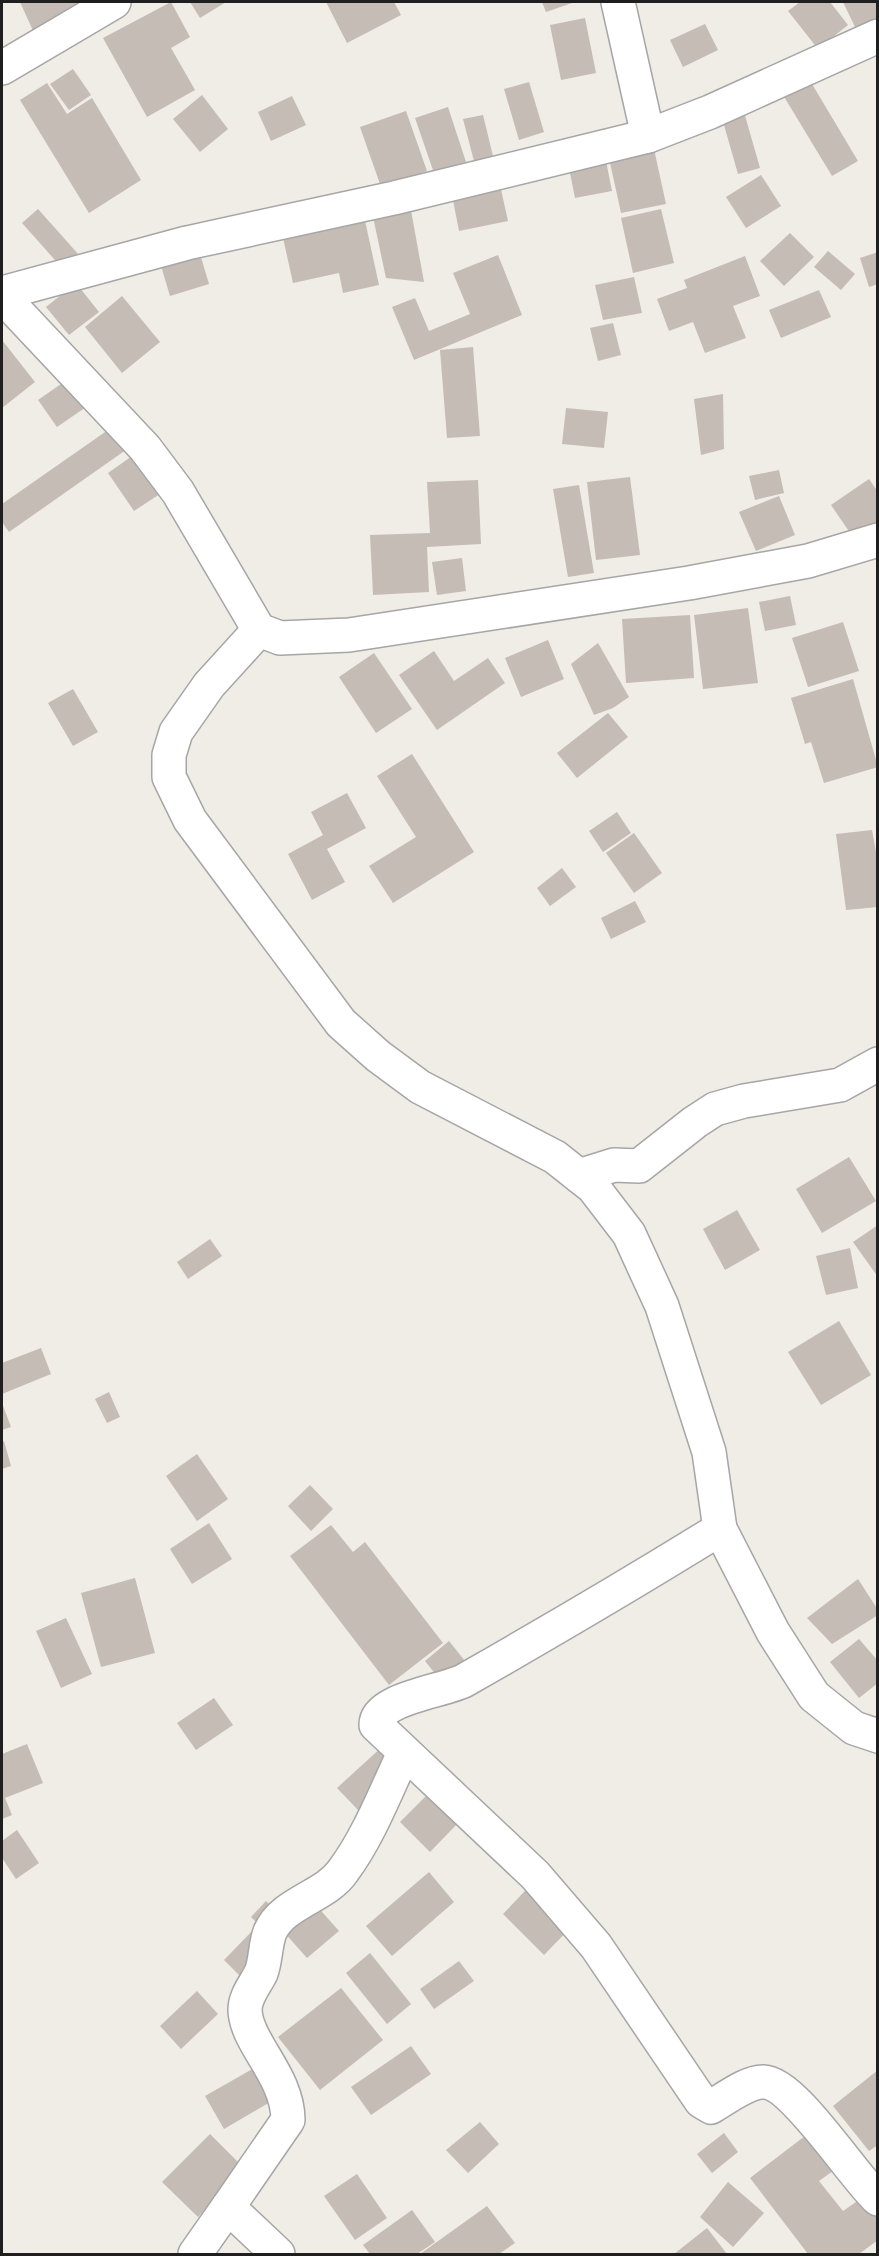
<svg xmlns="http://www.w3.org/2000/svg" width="879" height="2256" viewBox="0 0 879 2256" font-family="Rubik,sans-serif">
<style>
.building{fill:#c5bcb5}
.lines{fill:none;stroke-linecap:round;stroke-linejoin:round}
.street-casing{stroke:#a6a6a6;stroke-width:36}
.street{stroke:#fff;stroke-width:33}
</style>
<rect width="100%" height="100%" fill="#f0ece6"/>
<g class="building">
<path d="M20,2h58l5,11 -48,22z"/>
<path d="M171,2l19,35 -19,11 24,42 -48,27 -44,-79z"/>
<path d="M190,2h36l-26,16z"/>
<path d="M326,2h68l7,13 -54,28z"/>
<path d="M542,2h33l-29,10z"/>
<path d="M800,2h30l18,23 -30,24 -30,-38z"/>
<path d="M843,2h35v16l-22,11z"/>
<path d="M585,18l11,55 -35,7 -11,-55z"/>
<path d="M705,24l13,26 -35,17 -13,-27z"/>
<path d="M73,69l18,26 -22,15 -19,-26z"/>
<path d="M806,74l52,87 -26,15 -52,-86z"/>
<path d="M529,82l15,50 -25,8 -15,-51z"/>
<path d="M47,83l20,31 25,-16 49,82 -52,33 -69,-113z"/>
<path d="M202,95l26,34 -28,23 -27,-33z"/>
<path d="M292,96l14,29 -35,16 -13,-29z"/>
<path d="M742,105l18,63 -22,6 -18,-63z"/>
<path d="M448,107l18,55 -32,11 -19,-55z"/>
<path d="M406,111l21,60 -46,16 -21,-60z"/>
<path d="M483,115l10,41 -19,5 -11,-42z"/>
<path d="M652,140l14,64 -45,9 -14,-64z"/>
<path d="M604,151l8,40 -37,7 -8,-40z"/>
<path d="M761,175l20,31 -35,22 -20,-31z"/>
<path d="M500,185l8,36 -49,10 -7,-36z"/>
<path d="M410,205l14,77 -38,-4 -14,-66z"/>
<path d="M38,209l41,46 -16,14 -41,-46z"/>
<path d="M661,209l13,54 -41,10 -12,-55z"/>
<path d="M364,216l15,69 -36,8 -4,-20 -46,10 -11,-50z"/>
<path d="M790,233l24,24 -30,29 -24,-25z"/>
<path d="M828,251l27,23 -14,16 -27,-23z"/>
<path d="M878,252v32l-9,3 -9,-29z"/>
<path d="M200,254l9,30 -39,12 -9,-30z"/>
<path d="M498,255l24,60 -108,45 -22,-53 23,-9 14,33 41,-17 -17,-41z"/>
<path d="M745,256l15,40 -27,10 13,32 -41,15 -12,-31 -24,9 -12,-32 30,-11 -3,-8z"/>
<path d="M634,277l8,36 -39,7 -8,-35z"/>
<path d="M76,283l23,29 -30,23 -23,-28z"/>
<path d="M819,290l12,27 -50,21 -12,-28z"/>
<path d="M122,296l38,46 -38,31 -37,-46z"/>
<path d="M613,323l8,32 -23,6 -8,-33z"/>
<path d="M2,340l33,42 -33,26z"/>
<path d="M473,347l7,89 -33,2 -7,-88z"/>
<path d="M71,377l18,28 -32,22 -19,-27z"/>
<path d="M723,394l1,55 -23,6 -7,-56z"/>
<path d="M566,408l42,4 -4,36 -42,-4z"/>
<path d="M118,423l15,22 -124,87 -7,-10v-18z"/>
<path d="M142,449l27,39 -35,23 -26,-38z"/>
<path d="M779,470l5,23 -29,7 -6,-24z"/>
<path d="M630,477l10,78 -44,5 -9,-78z"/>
<path d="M869,479l9,13v37l-21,14 -26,-38z"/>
<path d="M478,480l3,64 -54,3 2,45 -56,3 -3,-60 60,-2 -3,-51z"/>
<path d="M579,485l15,88 -26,4 -15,-88z"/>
<path d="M779,496l16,39 -39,16 -17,-39z"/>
<path d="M462,558l4,33 -29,4 -5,-33z"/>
<path d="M790,596l6,29 -31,6 -6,-29z"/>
<path d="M748,608l10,75 -55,6 -9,-74z"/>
<path d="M690,615l4,63 -68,5 -4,-64z"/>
<path d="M843,622l16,49 -51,16 -16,-49z"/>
<path d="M548,640l16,39 -43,18 -16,-39z"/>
<path d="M598,643l31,54 -16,11 -19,7 -23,-51z"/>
<path d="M434,651l20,30 34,-23 17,25 -68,47 -38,-55z"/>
<path d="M374,653l38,56 -36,24 -37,-56z"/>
<path d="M853,679l25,88 -54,16 -13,-41 -6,2 -14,-46z"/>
<path d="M73,689l25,43 -25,14 -25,-43z"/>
<path d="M608,713l20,24 -51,41 -20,-25z"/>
<path d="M412,754l62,98 -81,51 -24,-37 47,-29 -39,-61z"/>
<path d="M347,793l19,35 -39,21 18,33 -33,18 -24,-46 35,-19 -12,-23z"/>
<path d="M617,812l14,21 -28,19 -14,-21z"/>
<path d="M872,830l6,33v44l-32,3 -10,-76z"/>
<path d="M634,833l28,40 -28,20 -28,-40z"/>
<path d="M562,868l14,19 -26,19 -13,-18z"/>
<path d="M635,901l11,21 -35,17 -10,-21z"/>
<path d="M849,1157l27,44 -54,32 -26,-44z"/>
<path d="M737,1210l23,40 -35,20 -22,-41z"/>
<path d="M878,1225v52l-25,-35z"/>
<path d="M210,1239l12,17 -34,23 -11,-17z"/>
<path d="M850,1248l8,40 -32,7 -10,-39z"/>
<path d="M839,1321l32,54 -50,30 -33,-53z"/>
<path d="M41,1348l10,26 -49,20v-31z"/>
<path d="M109,1392l11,25 -13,6 -12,-24z"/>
<path d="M2,1403l9,24 -9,3z"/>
<path d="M4,1441l7,25 -9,3v-27z"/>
<path d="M197,1454l31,45 -31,22 -31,-45z"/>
<path d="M310,1485l23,24 -22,22 -23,-25z"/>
<path d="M209,1523l23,36 -40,25 -22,-35z"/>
<path d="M331,1525l22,27 12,-10 78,101 -54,42 -99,-129z"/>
<path d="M135,1578l20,75 -54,14 -20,-74z"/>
<path d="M858,1579l20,31v5l-46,29 -25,-26z"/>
<path d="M66,1618l26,56 -31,14 -25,-57z"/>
<path d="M859,1639l19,22v22l-19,15 -29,-36z"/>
<path d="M449,1641l24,30 -24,20 -24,-30z"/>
<path d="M214,1698l19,27 -37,25 -19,-27z"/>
<path d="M27,1744l16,39 -38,15 7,17 -10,4v-65z"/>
<path d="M383,1746l20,22 -45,42 -21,-22z"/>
<path d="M429,1793l30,29 -29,30 -30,-30z"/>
<path d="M17,1830l22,33 -23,16 -14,-21v-17z"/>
<path d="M429,1872l25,30 -62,54 -26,-30z"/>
<path d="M541,1874l42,41 -39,40 -41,-41z"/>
<path d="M266,1901l17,16 -16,16 -16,-16z"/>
<path d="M315,1904l24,27 -32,27 -24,-27z"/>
<path d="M257,1926l-11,56 -22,-22z"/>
<path d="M370,1953l41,51 -24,20 -41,-51z"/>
<path d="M459,1961l15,20 -40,28 -14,-20z"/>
<path d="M341,1988l42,52 -63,50 -42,-53z"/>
<path d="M197,1991l21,23 -37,35 -21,-23z"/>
<path d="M411,2046l20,28 -60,41 -20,-28z"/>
<path d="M270,2059l19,32 -65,38 -19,-33z"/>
<path d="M878,2070v75l-9,6 -36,-45z"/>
<path d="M480,2122l19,22 -31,29 -22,-23z"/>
<path d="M724,2133l14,19 -26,21 -15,-19z"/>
<path d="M210,2134l35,35 -47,48 -36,-35z"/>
<path d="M805,2136l28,35 -14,10 24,30 23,-16 12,15v30l-19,14h-51l-58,-76z"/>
<path d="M357,2174l30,44 -32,22 -31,-44z"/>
<path d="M728,2182l36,31 -31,34 -33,-30z"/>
<path d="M487,2206l28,37 -16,11h-79z"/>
<path d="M412,2210l23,32 -18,12h-47l-7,-9z"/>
<path d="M707,2228l20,26h-53z"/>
</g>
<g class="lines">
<defs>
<g id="street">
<path d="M618,2l30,134"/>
<path d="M2,68l112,-66"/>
<path d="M2,293l185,-50 207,-45 254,-62 62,-24 168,-76"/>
<path d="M2,296l143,152 33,44 81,138 21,8 69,-3 340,-52 119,-22 70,-21"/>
<path d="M259,630l-50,55 -33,47 -7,23v22l21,43 151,203 37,33 42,31 135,70 38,30 36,47 33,72 47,146 11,77 53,103 41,64 40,32 24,8"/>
<path d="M579,1176l35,-11 25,1 56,-44 20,-13 29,-8 96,-16 38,-21"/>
<path d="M720,1529c-84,52 -169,102 -255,151 -19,11 -89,18 -89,45l159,150 61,71 105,155 10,6c14,-8 37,-26 53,-25 30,1 88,93 114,117"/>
<path d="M228,2207l60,-87c0,-44 -42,-77 -43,-110 0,-14 10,-25 16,-37 5,-13 4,-28 9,-41 13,-30 55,-35 73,-61 26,-35 42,-78 61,-118"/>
<path d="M195,2254l33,-47 50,47"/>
</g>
</defs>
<use href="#street" class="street-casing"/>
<use href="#street" class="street"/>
</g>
<rect width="879" height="2256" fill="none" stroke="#1f1f1f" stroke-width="6"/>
</svg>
